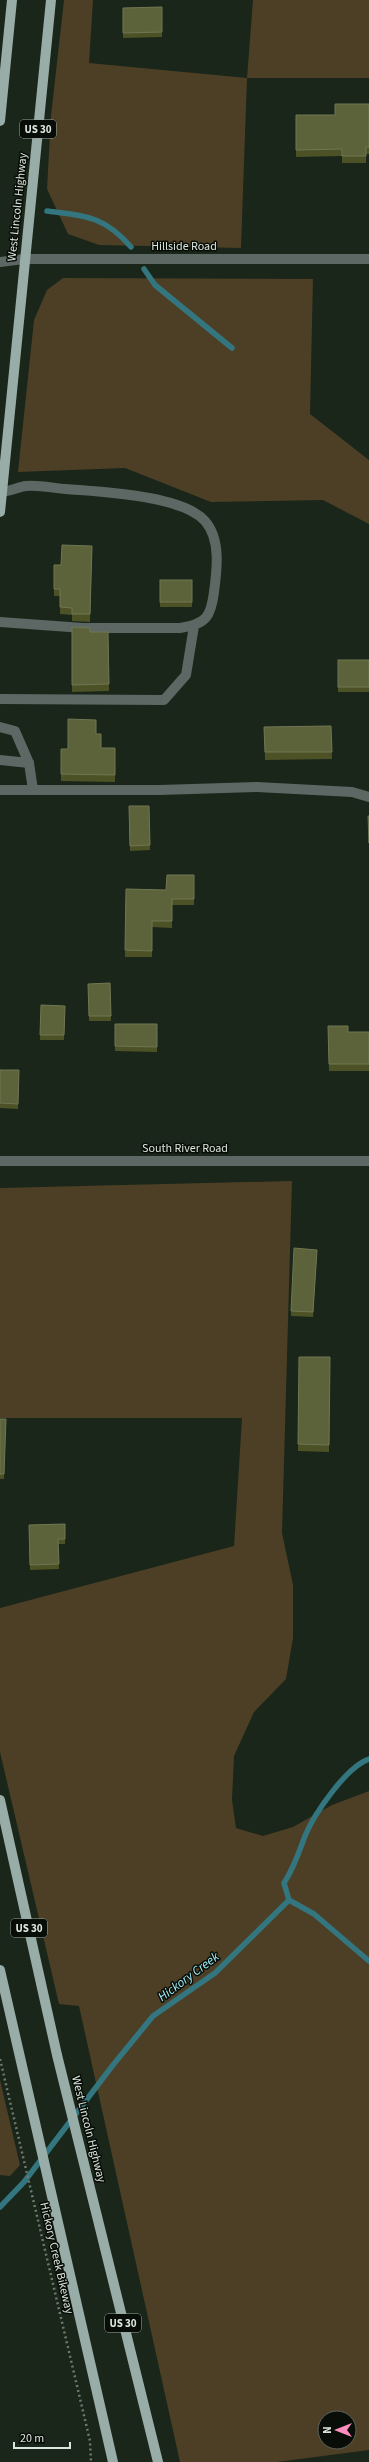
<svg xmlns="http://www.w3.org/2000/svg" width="369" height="2462" viewBox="0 0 369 2462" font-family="'Source Sans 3',sans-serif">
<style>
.green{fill:#4c3f25;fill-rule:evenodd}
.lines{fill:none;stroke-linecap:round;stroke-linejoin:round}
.stream{stroke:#33767f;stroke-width:5.5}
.path{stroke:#6f7a6f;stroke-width:2.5;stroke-dasharray:2 3;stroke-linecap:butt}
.minor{stroke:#5d6764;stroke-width:10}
.major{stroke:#98ada7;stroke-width:10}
.wall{fill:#4d5226}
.building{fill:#5c6239;stroke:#707653}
.labels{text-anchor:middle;stroke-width:3;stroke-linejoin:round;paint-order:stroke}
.shield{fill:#080d08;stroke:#9ca49d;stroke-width:1}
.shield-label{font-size:11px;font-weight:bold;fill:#dce5dd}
.street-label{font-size:12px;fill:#dce5dd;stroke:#080d08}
.water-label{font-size:13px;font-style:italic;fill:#9eeef9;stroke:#080d08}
</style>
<rect width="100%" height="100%" fill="#192619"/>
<g class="green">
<path d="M64,0h29l-4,63 158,15 6,-78h116v78h-122l-6,170 -142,-3 -31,-11 -21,-45 4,-73z"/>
<path d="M63,278l250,1 -3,135 59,46v64l-46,-24 -112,2 -86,-34 -107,4 16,-152 13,-30z"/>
<path d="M292,1181l-10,352 11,52v53l-7,41 -32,33 -20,44 -2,44 4,28 27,8 30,-9 39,-22 37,-14v659l-92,12h-97l-101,-456 -20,-2 -59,-252v-144l234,-62 8,-128h-242v-230zM325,2418h24v24h-24z"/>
<path d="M0,2080l20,85 -10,11 -10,-1z"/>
</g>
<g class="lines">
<g class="stream">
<path d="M47,211c39,5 57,5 84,36"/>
<path d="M144,269l11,16 77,63"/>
<path d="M289,1900l-5,-17c10,-15 15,-31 21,-47 9,-22 42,-70 64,-77"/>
<path d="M289,1900l25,14 55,47"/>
<path d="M0,2207l24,-25 89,-117 40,-49 62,-43 74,-73"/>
</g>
<path class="path" d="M0,2059l90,382 1,21"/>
<g class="minor">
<path d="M0,262l24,-3h345"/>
<path d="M0,492c9,0 18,-5 26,-6 13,-1 27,2 40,3 34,3 116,6 139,32 16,18 12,49 9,71 -3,25 -8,32 -34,36h-97l-83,-6"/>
<path d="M0,699l164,1 22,-25 8,-49"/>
<path d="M0,727l15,4 14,32 4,27"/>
<path d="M0,760l29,3"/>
<path d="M0,790h160l97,-3 95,5 17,5"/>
<path d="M0,1161h369"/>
</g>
<g class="major">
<path d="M0,121l12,-121"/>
<path d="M0,512l51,-512"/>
<path d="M0,1800l57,255 101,407"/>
<path d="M0,1970l113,492"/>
</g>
</g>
<g class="wall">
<path d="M162,7v30l-39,1v-30z"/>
<path d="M369,104v50h-3v9h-24v-7l-46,1v-42h39z"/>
<path d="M92,546l-2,76 -18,-1v-6l-12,-1v-18h-6v-31h7z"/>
<rect x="160" y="580" width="32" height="27"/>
<path d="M72,627l18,5h18l1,59 -37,1z"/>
<rect x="338" y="660" width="31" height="32"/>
<path d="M331,726l1,33 -67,1 -1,-33z"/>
<path d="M96,734l5,14h14v34l-54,-1v-32h7z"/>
<path d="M129,806h20l1,44 -20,1z"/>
<path d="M194,875v30h-22v23l-20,-1v30h-27l1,-68 40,1z"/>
<path d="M110,983l1,38h-22l-1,-37z"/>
<path d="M41,1005l24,1 -1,34h-24z"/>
<path d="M115,1024h42v28l-42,-1z"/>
<path d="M328,1026l20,6h21v39h-40z"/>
<path d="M0,1070h19l-1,39 -18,-1z"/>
<path d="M317,1250l-4,67 -22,-1v-5z"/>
<path d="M299,1357h31l-1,95 -31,-1z"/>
<path d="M0,1419h6l-2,60h-4z"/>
<path d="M65,1524v20h-7l1,25 -29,1 -1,-45z"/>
</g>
<g class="building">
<path d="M162,7v25l-39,1v-25z"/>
<path d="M335,104h34v43h-3v9h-24v-7l-46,1v-35h39z"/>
<path d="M62,545l30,1 -2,68h-18v-6l-12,-1v-18h-6v-24h7z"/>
<rect x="160" y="580" width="32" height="22"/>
<path d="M72,627l18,1v4h18l1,52 -37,1z"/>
<rect x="338" y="660" width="31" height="27"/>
<path d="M68,719l28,1v14h5v14h14v27l-54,-1v-25h7z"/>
<path d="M331,726l1,26h-67l-1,-25z"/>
<path d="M129,806h20l1,39 -20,1z"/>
<path d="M368,816h1v27z"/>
<path d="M167,875h27v24h-22v22h-20v30l-27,-1 1,-61 40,1z"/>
<path d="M110,983l1,33h-22l-1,-32z"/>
<path d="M41,1005l24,1 -1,29h-24z"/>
<path d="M115,1024h42v23l-42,-1z"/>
<path d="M328,1026h20v6h21v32h-40z"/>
<path d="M0,1070h19l-1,34 -18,-1z"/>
<path d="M294,1248l23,2 -4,62 -22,-1z"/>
<path d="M299,1357h31l-1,88 -31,-1z"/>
<path d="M0,1419h6l-2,55h-4z"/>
<path d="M65,1524v15h-7l1,25 -29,1 -1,-40z"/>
</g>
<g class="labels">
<g class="shield">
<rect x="20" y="120" width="36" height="18" rx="3"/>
<rect x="11" y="1919" width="36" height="18" rx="3"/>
<rect x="105" y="2314" width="36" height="18" rx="3"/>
</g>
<g class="shield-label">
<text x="38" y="133">US 30</text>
<text x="29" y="1932">US 30</text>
<text x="123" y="2327">US 30</text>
</g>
<g class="street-label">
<text transform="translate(17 207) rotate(-84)" y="4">West Lincoln Highway</text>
<text x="184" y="250">Hillside Road</text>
<text x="185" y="1152">South River Road</text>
<text transform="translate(89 2129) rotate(76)" y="4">West Lincoln Highway</text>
<text transform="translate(57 2258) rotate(77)" y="4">Hickory Creek Bikeway</text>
</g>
<g class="water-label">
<text transform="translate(188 1976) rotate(-37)" y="5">Hickory Creek</text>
</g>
</g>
<g transform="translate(337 2430) rotate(270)"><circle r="19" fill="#080d08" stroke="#5d635d"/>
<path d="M0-3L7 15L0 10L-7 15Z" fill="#fd8ebf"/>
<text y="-6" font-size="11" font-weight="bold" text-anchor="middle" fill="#dce5dd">N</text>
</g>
<path d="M14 2442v6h56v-6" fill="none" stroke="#dce5dd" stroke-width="2"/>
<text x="20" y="2442" font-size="12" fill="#dce5dd" stroke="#080d08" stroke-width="3" paint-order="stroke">20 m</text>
</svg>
